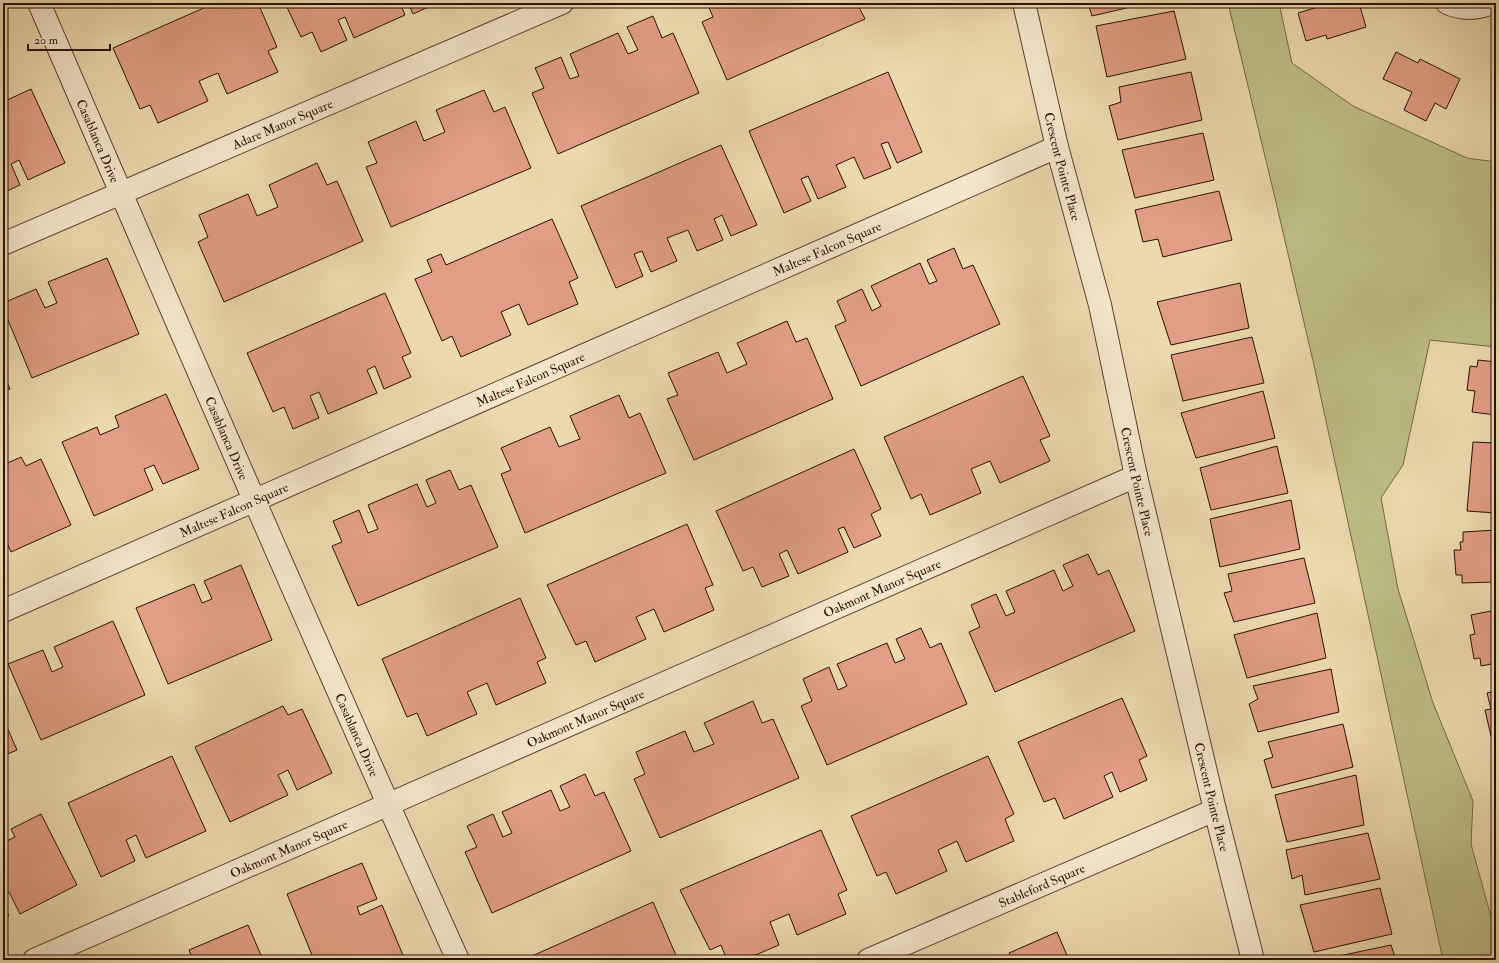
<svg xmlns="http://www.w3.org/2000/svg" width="1499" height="963" viewBox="0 0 1499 963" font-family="'IM FELL Double Pica',serif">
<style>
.green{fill:#bdbe87;stroke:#736747}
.building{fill:#e19d85;stroke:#291007}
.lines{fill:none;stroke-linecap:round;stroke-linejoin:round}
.street-casing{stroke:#5a4231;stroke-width:24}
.street{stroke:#f3e6cb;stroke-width:22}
.labels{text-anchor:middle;stroke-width:4;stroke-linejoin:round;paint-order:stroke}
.street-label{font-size:13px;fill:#291007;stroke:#f3e6cb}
</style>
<rect width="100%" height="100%" fill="#edd9af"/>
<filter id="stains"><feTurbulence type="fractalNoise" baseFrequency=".005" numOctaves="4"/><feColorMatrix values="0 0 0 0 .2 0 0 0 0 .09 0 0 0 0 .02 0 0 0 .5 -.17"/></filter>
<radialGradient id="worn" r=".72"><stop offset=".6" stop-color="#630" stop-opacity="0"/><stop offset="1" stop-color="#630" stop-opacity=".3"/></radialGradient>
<path class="green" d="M1228,3h51l13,60 61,43 114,52 29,4v185l-66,-7 -27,125 -22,33 17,91 35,114 40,98 -2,43 25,91v25h-53l-130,-599 -38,-163z"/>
<g class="building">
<path d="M215,3h43l19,44 -9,4 10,21 -51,22 -9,-21 -19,8 9,20 -50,22 -8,-18 -10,4 -27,-61z"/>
<path d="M285,3h115l5,12 -51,23 -9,-21 -7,3 9,20 -26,12 -9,-20 -11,5z"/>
<path d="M408,3h29l-24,11z"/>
<path d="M707,3h150l8,16 -138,61 -25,-58 11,-5z"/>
<path d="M1088,3h60l-56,13z"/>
<path d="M1316,3h43l7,24 -39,12 -1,-4 -20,6 -8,-28 20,-6z"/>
<path d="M1174,11l12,48 -79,18 -11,-51z"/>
<path d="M653,16l9,22 11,-5 26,60 -141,61 -26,-61 12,-5 -9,-20 26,-11 9,22 9,-3 -9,-22 48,-21 10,21 10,-4 -11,-23z"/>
<path d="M1396,52l22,11 2,-4 40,20 -14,30 -11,-6 -9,18 -22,-11 8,-18 -29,-13z"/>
<path d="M888,72l34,80 -25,11 -9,-21 -7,2 10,24 -27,11 -10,-22 -18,8 10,22 -28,12 -10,-23 -7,3 10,22 -27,12 -35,-82z"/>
<path d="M1191,72l11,48 -84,20 -9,-34 12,-4 -2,-15z"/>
<path d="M31,89l34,74 -37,17 -9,-20 -8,4 9,21 -17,8v-91z"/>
<path d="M484,90l10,22 11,-5 26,61 -140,59 -25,-60 11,-4 -9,-21 48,-21 8,20 21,-9 -9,-22z"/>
<path d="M1203,133l11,47 -79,18 -13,-48z"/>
<path d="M721,145l36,80 -26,11 -9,-21 -8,4 9,21 -26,11 -9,-21 -21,8 10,23 -26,11 -9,-21 -8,3 9,22 -27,12 -35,-82z"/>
<path d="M317,163l10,22 10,-4 26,60 -139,61 -26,-60 10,-5 -9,-22 49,-21 9,22 21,-9 -9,-22z"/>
<path d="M1219,191l13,49 -69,17 -5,-18 -15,3 -8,-32z"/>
<path d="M552,219l26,59 -9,4 9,22 -50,21 -9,-21 -18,8 10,23 -50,22 -9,-21 -10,5 -27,-62 17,-7 -5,-12 14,-6 5,11z"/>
<path d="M954,248l9,21 10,-4 27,59 -139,62 -26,-60 11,-5 -9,-20 25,-12 10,22 9,-5 -10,-20 49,-23 9,21 8,-3 -10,-21z"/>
<path d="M107,258l32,76 -107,44 -29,-70v-5l33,-14 9,19 12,-5 -9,-21z"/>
<path d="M1240,283l9,45 -78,17 -14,-43z"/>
<path d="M385,293l26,60 -9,4 9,20 -27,12 -9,-23 -8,4 10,23 -49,21 -9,-22 -9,4 9,22 -26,11 -9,-22 -11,5 -26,-59z"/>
<path d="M787,321l9,21 11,-4 26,61 -139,61 -27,-61 11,-4 -10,-22 50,-21 9,21 20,-9 -10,-21z"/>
<path d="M1252,337l12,46 -81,18 -12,-46z"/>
<path d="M1478,360l18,2v53l-24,-3 3,-21 -8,-1 3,-24 7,1z"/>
<path d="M3,373l7,16 -7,3z"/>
<path d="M1023,376l27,60 -10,4 10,21 -50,22 -10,-22 -19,8 10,24 -51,22 -9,-21 -10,5 -27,-62z"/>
<path d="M1263,391l12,47 -79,20 -15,-45z"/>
<path d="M166,394l33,75 -36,15 -9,-19 -10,4 9,21 -59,26 -32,-74 35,-15 3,8 19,-8 -4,-11z"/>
<path d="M619,395l10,23 11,-5 26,60 -141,60 -24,-59 10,-4 -10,-22 49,-21 9,20 21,-8 -10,-23z"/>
<path d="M1473,442l23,1v70l-29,-2z"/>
<path d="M1277,446l11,47 -77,17 -11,-42z"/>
<path d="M854,449l27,60 -10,5 10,22 -27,12 -10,-21 -6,2 10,23 -50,22 -11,-24 -8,4 10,22 -27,11 -9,-20 -10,4 -27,-60z"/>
<path d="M21,457l5,9 15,-7 30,66 -60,27 -8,-18v-59l2,-1 -2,-9z"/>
<path d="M450,470l9,20 12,-5 27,62 -140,59 -26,-60 10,-4 -9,-21 26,-11 9,23 10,-4 -10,-24 49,-21 10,23 9,-4 -10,-23z"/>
<path d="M1291,500l9,49 -80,18 -10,-48z"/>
<path d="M687,524l26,61 -8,3 9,22 -50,22 -10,-23 -18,8 10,22 -51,23 -9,-21 -10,4 -29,-60z"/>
<path d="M1496,530v52l-34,1v-8h-6l-2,-25h7l-1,-8h3v-10z"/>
<path d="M1088,554l10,21 11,-5 26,61 -140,61 -26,-60 11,-5 -9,-22 25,-11 10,22 9,-4 -9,-21 48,-21 9,21 10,-5 -10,-21z"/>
<path d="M1304,558l11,45 -81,19 -10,-29 8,-2 -4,-17z"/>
<path d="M241,565l31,75 -104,44 -32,-76 58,-24 8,19 10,-4 -8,-18z"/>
<path d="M520,598l26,60 -9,4 9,21 -50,22 -9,-22 -20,9 10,22 -50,22 -10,-23 -10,4 -25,-58z"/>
<path d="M1496,610v53l-15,3 -1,-8 -6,1 -4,-24 5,-1 -4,-19z"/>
<path d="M1317,613l9,45 -79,20 -13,-43z"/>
<path d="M113,621l32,74 -104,45 -33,-76 35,-14 9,22 11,-5 -9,-20z"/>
<path d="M921,628l9,20 11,-5 26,61 -140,61 -26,-59 11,-5 -9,-22 26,-12 9,23 9,-4 -10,-22 50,-21 8,20 10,-4 -9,-20z"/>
<path d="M1331,669l8,43 -81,20 -9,-28 9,-5 -5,-13z"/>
<path d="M1496,691v44l-5,1 -6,-26 6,-1 -4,-16z"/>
<path d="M1122,698l25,58 -8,4 8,20 -27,12 -8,-20 -8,4 9,21 -49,22 -9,-21 -11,4 -26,-60z"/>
<path d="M753,701l9,22 11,-4 26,59 -139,60 -26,-59 11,-5 -9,-22 49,-21 9,21 20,-8 -10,-21z"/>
<path d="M283,706l5,9 14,-6 30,64 -35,17 -9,-20 -10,5 10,20 -58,27 -35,-75z"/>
<path d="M3,718l14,32 -14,6z"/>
<path d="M1343,724l10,43 -81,21 -8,-28 9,-3 -5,-15z"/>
<path d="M172,756l34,75 -60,27 -10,-23 -10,5 9,21 -34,16 -33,-74z"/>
<path d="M988,756l26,58 -9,5 9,22 -48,21 -9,-21 -19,9 9,21 -51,23 -10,-22 -9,4 -26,-60z"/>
<path d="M585,774l10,22 9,-4 27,59 -139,62 -27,-61 12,-5 -10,-21 26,-12 10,23 9,-4 -10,-21 49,-22 9,21 10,-4 -10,-21z"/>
<path d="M1356,775l8,50 -77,17 -12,-47z"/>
<path d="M41,814l36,71 -57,29 -11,-22 -6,3v-52l12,-6 -4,-8z"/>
<path d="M821,830l26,60 -9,4 8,20 -49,21 -8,-21 -19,8 9,23 -35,15h-17l-6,-15 -11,5 -30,-60z"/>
<path d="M1368,833l12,46 -75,16 -3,-20 -10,4 -6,-29z"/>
<path d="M362,863l15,36 -20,8 3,8 22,-10 23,55h-91l-27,-66z"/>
<path d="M1380,888l12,46 -78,18 -14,-47z"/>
<path d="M653,902l25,58h-155z"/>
<path d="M3,903l6,13 -6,3z"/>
<path d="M248,925l15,35h-70l-4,-10z"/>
<path d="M1057,932l12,28h-57l-3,-7z"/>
<path d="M1391,945l5,15h-76z"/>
<path d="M179,956l1,4h-10z"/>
</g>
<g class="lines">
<defs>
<g id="street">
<path id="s1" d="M39,3c138,320 276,640 419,957"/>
<path id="s2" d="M1024,3l33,144 43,158 36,171 79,334 38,150"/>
<path d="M1447,3c15,7 30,6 45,0"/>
<path id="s3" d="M3,244l559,-241"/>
<path id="s4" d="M3,611l1054,-464"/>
<path id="s5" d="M34,960l1102,-484"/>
<path id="s6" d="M868,960l347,-150"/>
</g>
</defs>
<use href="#street" class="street-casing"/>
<use href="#street" class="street"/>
</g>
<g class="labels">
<g class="street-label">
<text dy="5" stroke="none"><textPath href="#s3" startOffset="304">Adare Manor Square</textPath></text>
<text dy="5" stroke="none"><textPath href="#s1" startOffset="150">Casablanca Drive</textPath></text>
<text dy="5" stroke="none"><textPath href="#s2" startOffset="168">Crescent Pointe Place</textPath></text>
<text dy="5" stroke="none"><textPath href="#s4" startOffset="900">Maltese Falcon Square</textPath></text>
<text dy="5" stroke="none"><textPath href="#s4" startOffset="576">Maltese Falcon Square</textPath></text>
<text dy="5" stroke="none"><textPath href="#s1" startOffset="474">Casablanca Drive</textPath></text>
<text dy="5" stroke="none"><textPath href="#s2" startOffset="492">Crescent Pointe Place</textPath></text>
<text dy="5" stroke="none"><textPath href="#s4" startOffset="252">Maltese Falcon Square</textPath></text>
<text dy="5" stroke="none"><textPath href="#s5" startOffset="926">Oakmont Manor Square</textPath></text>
<text dy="5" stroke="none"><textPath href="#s5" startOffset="602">Oakmont Manor Square</textPath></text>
<text dy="5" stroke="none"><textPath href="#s1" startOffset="798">Casablanca Drive</textPath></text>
<text dy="5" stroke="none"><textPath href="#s2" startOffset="816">Crescent Pointe Place</textPath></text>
<text dy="5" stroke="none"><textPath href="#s5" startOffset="278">Oakmont Manor Square</textPath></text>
<text dy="5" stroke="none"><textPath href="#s6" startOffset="189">Stableford Square</textPath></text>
</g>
</g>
<rect width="1499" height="963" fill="none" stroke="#edd9af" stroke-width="16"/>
<rect x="4" y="4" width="1491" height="955" fill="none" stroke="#291007" stroke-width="2"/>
<rect x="8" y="8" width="1483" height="947" fill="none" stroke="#291007"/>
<path d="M28 44v6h82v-6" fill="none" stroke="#291007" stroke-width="2"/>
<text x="34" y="44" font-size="12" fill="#291007" stroke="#f3e6cb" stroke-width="3" paint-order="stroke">20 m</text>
<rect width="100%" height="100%" filter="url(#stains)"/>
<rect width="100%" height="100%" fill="url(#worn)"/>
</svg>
